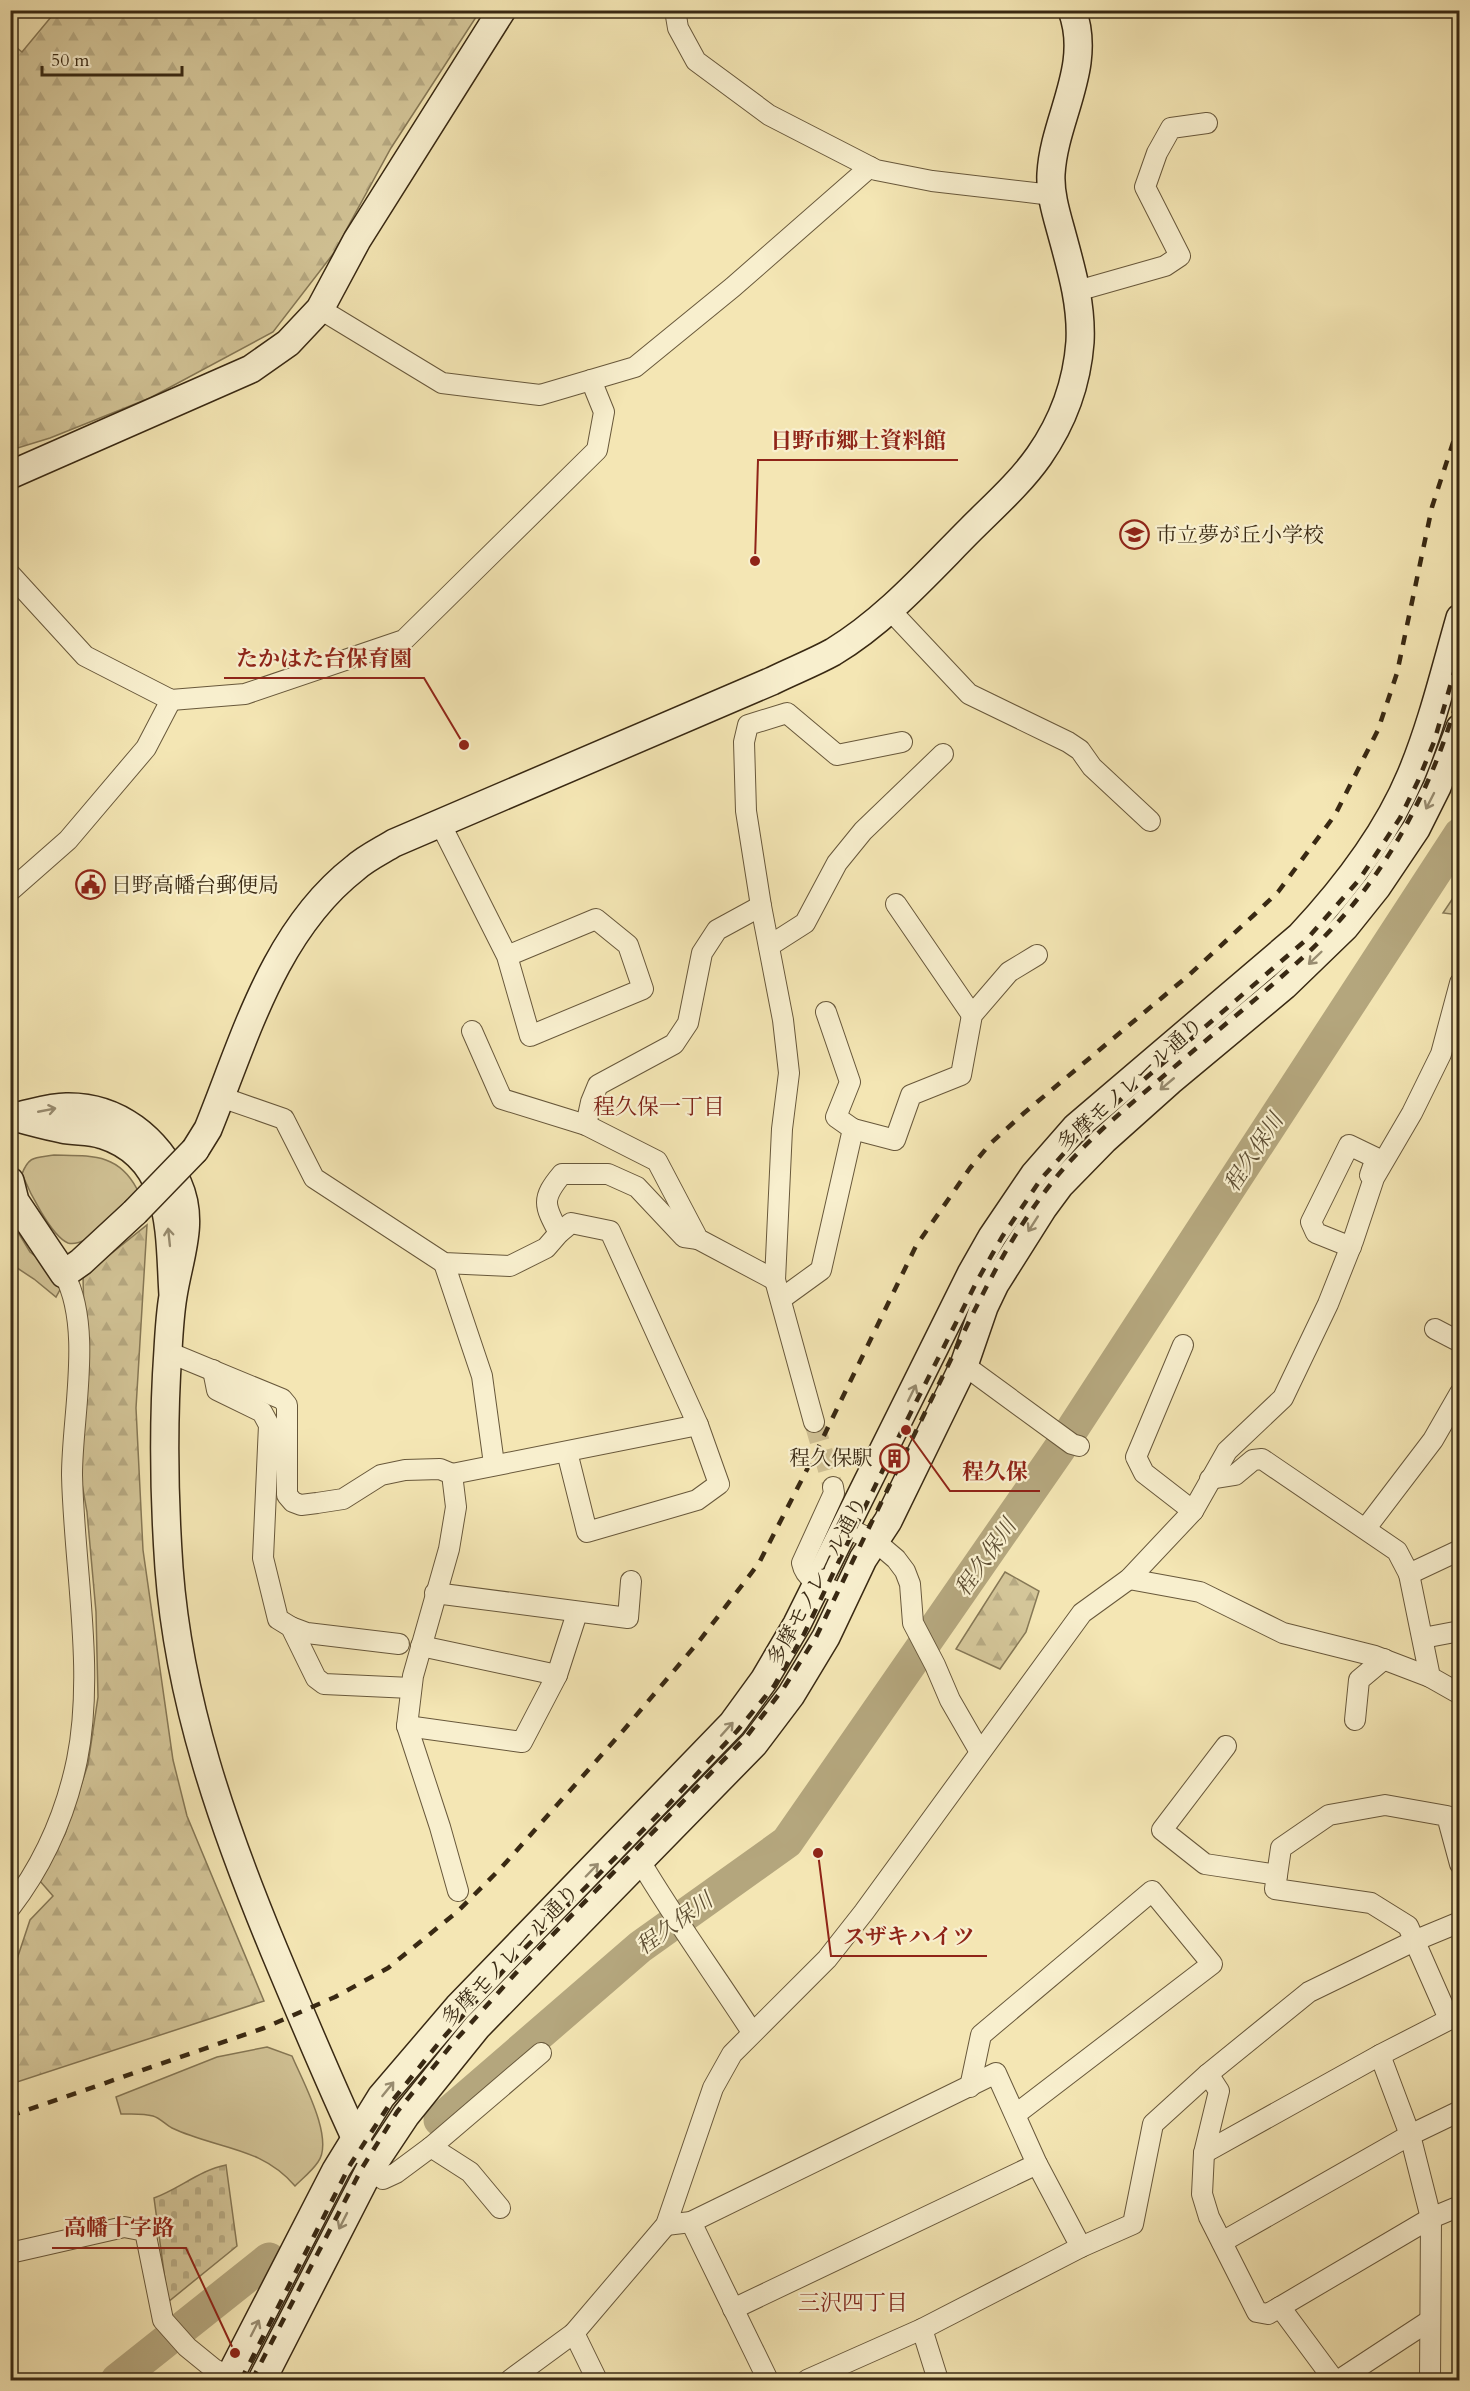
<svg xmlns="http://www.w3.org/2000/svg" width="1470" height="2391" viewBox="0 0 1470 2391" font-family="Cardo,'Noto Serif JP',serif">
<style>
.green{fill:#d4c699;stroke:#867856;stroke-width:1.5}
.forest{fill:url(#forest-firs);stroke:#867856;stroke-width:1.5}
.cemetery{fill:url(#cemetery-stones);stroke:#867856;stroke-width:1.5}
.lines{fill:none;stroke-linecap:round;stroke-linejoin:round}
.river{stroke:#b4a67d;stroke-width:33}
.street-tunnel{stroke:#cfc094;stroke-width:20;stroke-dasharray:20 10;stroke-linecap:butt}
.street-casing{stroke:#68583b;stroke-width:22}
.secondary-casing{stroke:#392913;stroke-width:30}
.street{stroke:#f8efce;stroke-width:20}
.secondary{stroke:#f8efce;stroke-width:27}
.rail{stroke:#392913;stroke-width:4.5;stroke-dasharray:10 10;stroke-linecap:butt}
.secondary-bridge-casing{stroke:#392913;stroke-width:30;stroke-linecap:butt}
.secondary-bridge{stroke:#f8efce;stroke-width:27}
.oneway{stroke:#988c70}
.labels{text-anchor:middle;stroke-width:4.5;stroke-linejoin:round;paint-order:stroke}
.poi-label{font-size:21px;fill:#392913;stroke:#f8efce;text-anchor:start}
.street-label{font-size:21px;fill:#392913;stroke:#f8efce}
.neighbourhood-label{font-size:22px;fill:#7a1f14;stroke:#f8efce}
.water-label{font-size:22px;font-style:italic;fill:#5e4e33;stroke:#f8efce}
.leader{fill:none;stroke:#8f2418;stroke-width:2}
.callout-dot{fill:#8f2418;stroke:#f8efce;stroke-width:2}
.callout-label{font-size:22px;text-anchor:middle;font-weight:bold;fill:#8f2418;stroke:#f8efce;stroke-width:4.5;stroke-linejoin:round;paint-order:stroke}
</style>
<defs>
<pattern id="forest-firs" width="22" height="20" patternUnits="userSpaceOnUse" patternTransform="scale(1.5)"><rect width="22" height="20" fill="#d4c699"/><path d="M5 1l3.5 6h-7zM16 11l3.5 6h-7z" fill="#b7aa83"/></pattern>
<pattern id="cemetery-stones" width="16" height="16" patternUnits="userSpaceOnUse" patternTransform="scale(1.5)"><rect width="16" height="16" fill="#d4c699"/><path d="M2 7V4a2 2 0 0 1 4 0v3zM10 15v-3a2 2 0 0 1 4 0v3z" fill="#b7aa83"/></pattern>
</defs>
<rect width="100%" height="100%" fill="#f4e6b4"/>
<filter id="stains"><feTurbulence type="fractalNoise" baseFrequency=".00333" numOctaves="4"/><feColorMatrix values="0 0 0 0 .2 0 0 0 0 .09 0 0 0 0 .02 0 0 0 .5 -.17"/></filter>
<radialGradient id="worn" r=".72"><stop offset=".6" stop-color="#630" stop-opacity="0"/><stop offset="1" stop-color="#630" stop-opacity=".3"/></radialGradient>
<g class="green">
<path d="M1457,892h2v23l-16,-2z"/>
<path d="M54,1155c37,1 64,-2 83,34l-1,4 -49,46c-6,3 -13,6 -19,4 -17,-7 -39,-52 -46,-69 7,-19 14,-16 32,-19z"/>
<path d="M10,1219l20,33 18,14 14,20 -6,11 -22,-18 -23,-15z"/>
<path d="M267,2047l25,9c10,24 43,83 26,106 -6,9 -15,16 -23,24 -34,-40 -79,-37 -123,-58 -6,-3 -12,-10 -19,-12 -10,-3 -22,-2 -32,-2l-5,-17 101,-40z"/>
</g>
<g class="forest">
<path d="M56,11h424l-89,137 -58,106 -60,78 -123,66 -100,40 -39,12v-407l11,9z"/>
<path d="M147,1225l-11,183 7,142 30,210 14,56 77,185 -253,83v-107l19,-57 23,-24 -14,-16 26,-46 23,-70 10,-67 -2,-85 -9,-100 -9,-51 7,-102 -2,-83z"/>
<path d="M1005,1572l34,19 -13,41 -26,37 -44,-20z"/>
</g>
<path class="cemetery" d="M226,2165l11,81 -69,56 -14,-104c25,-9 46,-28 72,-33z"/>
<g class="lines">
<g class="river">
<path d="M440,2120l200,-173 147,-105 273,-394 400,-614"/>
<path d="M117,2380l152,-121"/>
</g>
<path class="street-tunnel" d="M814,1422l19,65"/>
<defs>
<g id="street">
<path d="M675,10l3,18 18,33 73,54 107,55 56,11 120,14"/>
<path d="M1077,291l88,-25 15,-10 -35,-69 12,-34 14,-25 36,-5"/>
<path d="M320,309l122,74 98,12 95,-28 98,-80 137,-120"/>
<path d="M10,574l75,82 86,44 74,-6 159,-54 193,-190 7,-38 -13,-32"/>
<path d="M890,610l79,84 99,48 12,8 12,17 58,54"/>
<path d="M440,823l67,133 23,80 113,-47 -15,-44 -32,-26 -89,37"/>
<path d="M10,891l58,-51 78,-92 25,-48"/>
<path d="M896,904l76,111"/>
<path d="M769,946l36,-23 32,-60 26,-32 80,-77"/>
<path d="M472,1031l30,68 84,26 71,36 41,78 77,41"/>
<path d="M221,1097l63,22 30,59 130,85 66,3 36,-18 13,-15 12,-10 39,8 88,194 21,59 -22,16 -110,32 -20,-80"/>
<path d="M586,1125l5,-23 7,-17 76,-41 14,-21 14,-70 15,-23 44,-24"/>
<path d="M853,1129l42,11 16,-45 50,-20 11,-60 37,-43 28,-17"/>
<path d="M559,1233c-15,-28 -18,-34 3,-59h46l29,13 47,50 14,2"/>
<path d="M1351,1247l-35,-14 -5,-11 38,-77 27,13 -6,17 2,2"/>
<path d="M444,1263l38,113 12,88"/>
<path d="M781,1299l40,-29 32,-141 -17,-12 14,-35 -24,-70"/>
<path d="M1435,1329l25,13"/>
<path d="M1183,1345l-47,112 8,16 49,38"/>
<path d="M168,1352l114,47 5,6v90l6,7 8,3 16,-2 26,-4 38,-24 24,-5 35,-1 12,5 4,33 -7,42 -36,127 -6,50 33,101 18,64"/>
<path d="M964,1365l108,79 7,2"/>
<path d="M213,1370l4,20 45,22 7,13 -6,133 15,61 13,8 25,51 8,6 87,4"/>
<path d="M814,1422l-39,-142 7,-151 7,-56 -6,-53 -22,-114 -15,-95 -2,-69 4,-17 39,-12 50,42 65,-13"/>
<path d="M452,1474l246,-49"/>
<path d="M1210,1479l25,-4 18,-15 9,-1 135,92 12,23 51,-24"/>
<path d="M833,1487l1,6 -32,70c4,20 27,25 44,33"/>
<path d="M846,1527l30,15 20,17 9,12 5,13 3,39 22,42 15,35 30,52"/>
<path d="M1366,1528l67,-88 27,-47"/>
<path d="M1409,1574l21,103 30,17"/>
<path d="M1129,1579l71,13 83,41 92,23 55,21"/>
<path d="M435,1593l193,25 3,-37"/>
<path d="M291,1627l16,6 92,11"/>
<path d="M1423,1638l37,-7"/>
<path d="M421,1646l136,29"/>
<path d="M1355,1720l4,-40 25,-21"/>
<path d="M407,1726l115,16 35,-67 20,-62"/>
<path d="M1226,1746l-64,84 43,34 72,11"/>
<path d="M640,1861c35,59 75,114 112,171"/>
<path d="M10,1908c33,-43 56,-95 67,-148 18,-89 -3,-193 -5,-285 0,-59 21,-148 -8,-201"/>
<path d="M1449,2019l-41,-93 -37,-23 -96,-14 6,-41 48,-33 56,-10 62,11 13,48"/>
<path d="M1380,2055l30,80 21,83 -1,162"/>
<path d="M1208,2074l101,-82 105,-51 46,-19"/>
<path d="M970,2087l11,-52 171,-144 60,73 -196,150"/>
<path d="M431,2147l39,25 30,36"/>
<path d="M1204,2153l176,-98 80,-41"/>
<path d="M370,2169l13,10 13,-6 35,-26 110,-94"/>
<path d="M691,2222l77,158"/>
<path d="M666,2225l25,-3 305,-149 41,91 44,83"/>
<path d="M1222,2242l188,-107 50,-24"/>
<path d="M10,2253l114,-26 21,4 18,89 24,27 27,22 16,8"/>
<path d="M1280,2307l151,-89 29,-12"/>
<path d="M733,2309l304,-145"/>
<path d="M922,2329l16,51"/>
<path d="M574,2333l23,47"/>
<path d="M510,2380l64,-47 92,-108 47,-137 19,-34 95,-95 37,-47 218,-299 47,-34 64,-68 34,-60 56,-53 45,-94 25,-63 21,-63 38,-65 29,-59 19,-71"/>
<path d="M807,2380l115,-51 159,-82 52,-23 20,-100 55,-50 11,17 -15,62 -2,41 7,23 48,95 11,2 12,-7 54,73"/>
<path d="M1339,2380l90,-59"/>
</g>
<g id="secondary">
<path d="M10,475l241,-106 37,-26 32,-34 37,-69 145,-230"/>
<path d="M195,1150l13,-21c37,-91 66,-198 147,-261 11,-10 26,-17 39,-25l378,-162c20,-10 41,-18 61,-29 53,-32 95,-80 138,-123 23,-23 49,-46 68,-73 23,-33 38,-73 41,-114 2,-38 -9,-74 -19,-111 -5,-18 -11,-38 -10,-57 3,-56 42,-107 21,-164"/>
<path d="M10,1181l5,20 49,73 17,-12 54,-50"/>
<path d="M173,1295c-4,-61 2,-137 -70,-160 -14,-5 -27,-3 -41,-6 -16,-3 -33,-8 -49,-12 17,-3 36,-10 53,-10 52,-1 92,32 112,77 17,38 1,73 -5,112 -3,18 -4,36 -5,54 -5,72 -4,146 1,218 10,134 54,259 105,382 28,67 56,134 87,200"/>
<path d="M228,2380l108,-210 45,-73 77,-90 274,-283 32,-44 33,-56 174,-350 21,-37 42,-62 42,-48 224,-191c44,-47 86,-101 111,-161 21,-50 34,-105 49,-157"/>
<path d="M262,2380l108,-211 36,-54 71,-88 277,-283 37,-49 35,-58 37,-78 25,-38 76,-156 20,-58 11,-23 48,-76 17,-23 44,-45 66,-59 114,-95 61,-59 32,-40 39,-58 21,-42 23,-59"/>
</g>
</defs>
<use href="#street" class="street-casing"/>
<use href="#secondary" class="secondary-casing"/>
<use href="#street" class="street"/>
<use href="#secondary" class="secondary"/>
<g class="rail">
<path d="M10,2116l254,-88 71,-31 53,-29 69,-56 44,-44 121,-136 78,-92 59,-77 58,-113 99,-204 54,-78 20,-24 34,-31 165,-138 66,-61 23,-22 57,-77 43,-85 19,-57 35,-166 28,-86"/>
<path d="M241,2380l109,-215 39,-60 53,-66 73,-81 153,-153 69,-74 37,-45 30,-52 99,-206 74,-147 25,-44 39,-58 41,-46 225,-194 52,-59 41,-62 18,-37 16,-39 26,-90"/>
<path d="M252,2380l110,-212 35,-56 56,-69 71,-79 223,-228 36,-47 33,-52c41,-85 82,-169 123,-253 33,-68 64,-139 111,-199 34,-44 80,-80 123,-117 48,-41 100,-81 146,-126 69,-68 116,-159 141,-252"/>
</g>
<defs>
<path id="secondary-bridge" d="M135,1212l60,-62"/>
</defs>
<use href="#secondary-bridge" class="secondary-bridge-casing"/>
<use href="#secondary-bridge" class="secondary-bridge"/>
</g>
<defs><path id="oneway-shaft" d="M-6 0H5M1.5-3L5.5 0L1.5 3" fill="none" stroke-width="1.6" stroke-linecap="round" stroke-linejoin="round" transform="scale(1.5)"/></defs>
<g class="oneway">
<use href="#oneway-shaft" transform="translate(1430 801) rotate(117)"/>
<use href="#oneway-shaft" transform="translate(1315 958) rotate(136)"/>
<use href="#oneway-shaft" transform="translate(1167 1084) rotate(140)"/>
<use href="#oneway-shaft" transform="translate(47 1110) rotate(-11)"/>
<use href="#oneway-shaft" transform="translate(1033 1224) rotate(123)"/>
<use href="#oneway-shaft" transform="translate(169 1237) rotate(-96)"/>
<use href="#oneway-shaft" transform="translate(912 1393) rotate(-64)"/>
<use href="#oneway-shaft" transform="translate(727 1729) rotate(-48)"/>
<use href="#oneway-shaft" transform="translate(592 1870) rotate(-46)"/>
<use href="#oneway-shaft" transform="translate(388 2089) rotate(-51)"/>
<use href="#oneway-shaft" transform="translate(343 2221) rotate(117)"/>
<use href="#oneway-shaft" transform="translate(255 2328) rotate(-63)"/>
</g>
<defs>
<symbol id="school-ring" viewBox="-11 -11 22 22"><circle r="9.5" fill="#f8efce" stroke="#8f2418" stroke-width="1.5"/><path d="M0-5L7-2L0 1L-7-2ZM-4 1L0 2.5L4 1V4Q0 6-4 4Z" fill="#8f2418"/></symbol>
<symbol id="civic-ring" viewBox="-11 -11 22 22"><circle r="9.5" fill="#f8efce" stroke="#8f2418" stroke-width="1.5"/><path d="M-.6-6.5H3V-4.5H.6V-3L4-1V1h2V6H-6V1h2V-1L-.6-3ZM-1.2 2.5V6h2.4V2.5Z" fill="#8f2418"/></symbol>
<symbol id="building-ring" viewBox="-11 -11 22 22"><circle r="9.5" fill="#f8efce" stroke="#8f2418" stroke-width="1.5"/><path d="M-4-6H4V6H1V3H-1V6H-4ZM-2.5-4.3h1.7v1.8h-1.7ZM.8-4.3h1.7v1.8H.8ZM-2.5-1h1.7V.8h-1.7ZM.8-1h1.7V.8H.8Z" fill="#8f2418"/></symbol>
</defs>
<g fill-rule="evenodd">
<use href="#school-ring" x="1118" y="518" width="33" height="33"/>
<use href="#civic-ring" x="74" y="868" width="33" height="33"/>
<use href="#building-ring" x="878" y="1442" width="33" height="33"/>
</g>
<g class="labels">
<g class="poi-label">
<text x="1156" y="542">市立夢が丘小学校</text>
<text x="111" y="892">日野高幡台郵便局</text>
<text x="873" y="1465" text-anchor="end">程久保駅</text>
</g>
<g class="street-label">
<text transform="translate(1130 1084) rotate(-42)" y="7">多摩モノレール通り</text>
<text transform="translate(817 1581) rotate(-62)" y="7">多摩モノレール通り</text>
<text transform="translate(510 1955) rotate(-46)" y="7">多摩モノレール通り</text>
</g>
<g class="neighbourhood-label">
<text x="659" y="1114">程久保一丁目</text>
<text x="853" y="2310">三沢四丁目</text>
</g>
<g class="water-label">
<text transform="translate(1253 1152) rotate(-57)" y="8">程久保川</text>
<text transform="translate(985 1557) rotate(-55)" y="8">程久保川</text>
<text transform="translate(674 1923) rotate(-36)" y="8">程久保川</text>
</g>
</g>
<path class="leader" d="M755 561L758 460H958M464 745L424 678H224M906 1430L950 1491H1040M818 1853L831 1956H987M235 2353L186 2248H52"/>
<g class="callout-dot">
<circle cx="755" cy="561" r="6"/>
<circle cx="464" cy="745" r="6"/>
<circle cx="906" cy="1430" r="6"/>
<circle cx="818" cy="1853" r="6"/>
<circle cx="235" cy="2353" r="6"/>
</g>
<g class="callout-label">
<text x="858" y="448">日野市郷土資料館</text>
<text x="324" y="666">たかはた台保育園</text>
<text x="995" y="1479">程久保</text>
<text x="909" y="1944">スザキハイツ</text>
<text x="119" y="2235">高幡十字路</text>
</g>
<rect width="1470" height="2391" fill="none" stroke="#f4e6b4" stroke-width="36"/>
<rect x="12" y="12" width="1446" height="2367" fill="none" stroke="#392913" stroke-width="3"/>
<rect x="18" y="18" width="1434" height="2355" fill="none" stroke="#392913" stroke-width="1.5"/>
<path d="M42 66v9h140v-9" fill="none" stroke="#392913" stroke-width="3"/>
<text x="51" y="66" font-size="18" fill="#392913" stroke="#f8efce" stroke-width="4.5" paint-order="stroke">50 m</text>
<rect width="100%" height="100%" filter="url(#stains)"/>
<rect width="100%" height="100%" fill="url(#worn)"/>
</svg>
